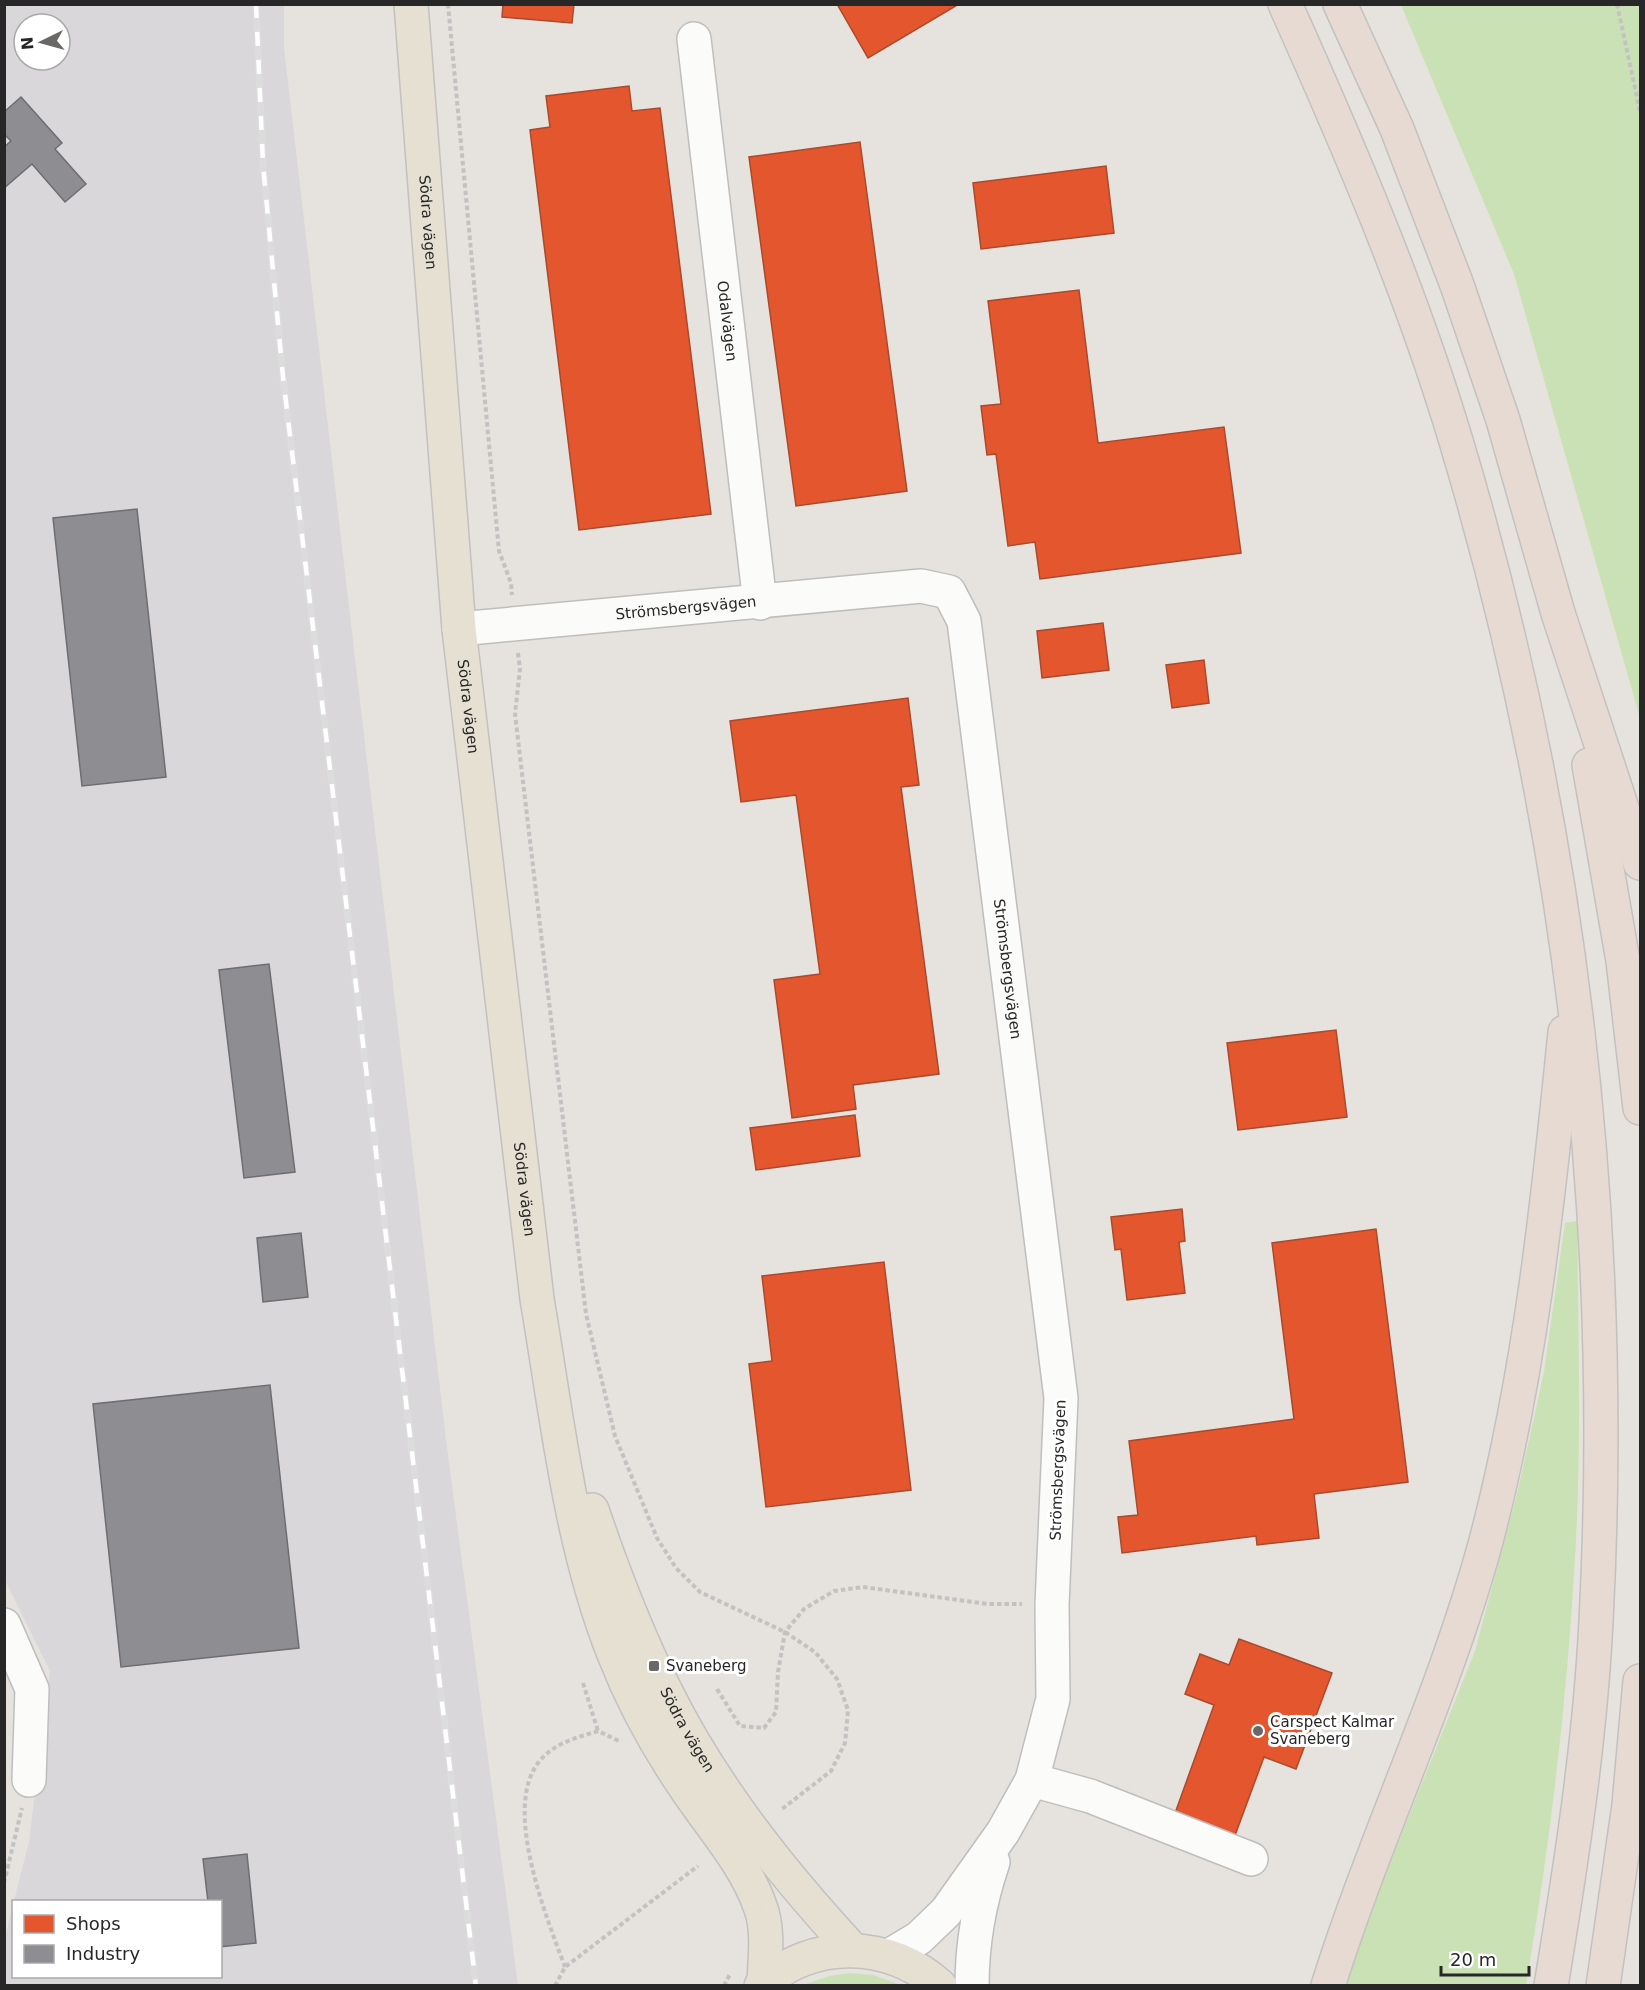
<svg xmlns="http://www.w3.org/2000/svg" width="1645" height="1990" viewBox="0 0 1645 1990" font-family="'DejaVu Sans',sans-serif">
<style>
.industrial{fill:#d9d7d9;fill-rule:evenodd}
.green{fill:#c9e1b5}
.shops{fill:#e4572e;stroke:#ab492c;stroke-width:1.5}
.industry{fill:#8d8d92;stroke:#6e6e72;stroke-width:1.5}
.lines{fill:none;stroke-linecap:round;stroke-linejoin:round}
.minor-casing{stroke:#bfbebf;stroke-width:36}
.major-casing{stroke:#c3c1c0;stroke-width:36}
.highway-casing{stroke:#c3c1c0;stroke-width:36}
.path{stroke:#c2c2c2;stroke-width:4;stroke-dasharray:4.5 3;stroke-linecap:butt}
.minor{stroke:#fbfbfa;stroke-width:33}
.major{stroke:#e5e0d2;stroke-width:33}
.highway{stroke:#e7dad2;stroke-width:33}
.rail-casing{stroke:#dcdcdd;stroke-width:7}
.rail{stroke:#fff;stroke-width:4.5;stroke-dasharray:14;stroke-linecap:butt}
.poi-dot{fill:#6a6867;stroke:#fff;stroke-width:2}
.labels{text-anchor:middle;stroke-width:6;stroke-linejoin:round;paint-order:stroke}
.street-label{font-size:15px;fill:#272727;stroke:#fff}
.poi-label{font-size:15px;fill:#272727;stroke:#fff;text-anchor:start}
</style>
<rect width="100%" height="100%" fill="#e6e2dd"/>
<path class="industrial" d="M5,5h279v43l162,1392 72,545h-513v-46l8,-36 1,73h206v-74l-206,-1 15,-59 21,-171 -45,-91zM24,24h36v36h-36z"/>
<g class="green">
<path d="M1401,5h239v713l-126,-444z"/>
<path d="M1577,1221c1,112 5,225 -2,336 -8,144 -25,287 -49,428l-182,1 46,-123 85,-212 43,-161 26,-118 21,-149z"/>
<path d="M851,1973l22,2 28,10h-98l26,-9z"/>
</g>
<g class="shops">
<path d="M503,4h71l-2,19 -70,-6z"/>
<path d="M837,4h122l-91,54z"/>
<path d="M629,86l3,25 28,-3 51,406 -132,16 -49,-400 20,-3 -4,-31z"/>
<path d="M860,142l47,349 -111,15 -47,-349z"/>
<path d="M1106,166l8,67 -133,16 -8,-66z"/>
<path d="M1079,290l19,153 126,-16 17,126 -201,26 -5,-37 -27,4 -12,-92 -9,1 -6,-49 20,-2 -13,-103z"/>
<path d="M1103,623l6,47 -67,8 -5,-47z"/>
<path d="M1204,660l5,43 -37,5 -6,-43z"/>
<path d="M908,698l11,87 -18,2 38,287 -86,11 3,24 -64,9 -18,-138 46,-6 -24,-179 -55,7 -11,-81z"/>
<path d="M1336,1030l11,87 -109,13 -11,-87z"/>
<path d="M855,1115l5,41 -104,14 -6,-42z"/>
<path d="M1182,1209l3,32 -6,1 6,51 -58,7 -6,-51 -6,1 -4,-33z"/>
<path d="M1376,1229l32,253 -94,12 5,44 -62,7 -1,-9 -134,17 -4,-36 20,-2 -9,-74 165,-22 -22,-176z"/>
<path d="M884,1262l27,228 -145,17 -17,-143 23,-3 -10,-85z"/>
<path d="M1239,1639l93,34 -36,96 -32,-12 -30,81 -60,-22 40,-111 -29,-11 15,-40 29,11z"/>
</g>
<g class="industry">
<path d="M21,97l41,46 -7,6 31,35 -21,18 -33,-38 -28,24v-41l7,-6 -7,-7v-22z"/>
<path d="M137,509l29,268 -84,9 -29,-268z"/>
<path d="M269,964l26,208 -51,6 -25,-208z"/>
<path d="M301,1233l7,64 -45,5 -6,-64z"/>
<path d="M270,1385l29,263 -178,19 -28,-263z"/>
<path d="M247,1854l9,89 -36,4v-45h-12l-5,-43z"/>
</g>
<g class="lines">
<defs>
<g id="minor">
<path id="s1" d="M694,39l66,564"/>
<path id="s2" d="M459,629l462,-43 28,6 15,29 97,777 -9,207 1,94 -21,81 -29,52 -57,80 -27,26 -30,18"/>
<path d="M4,1625l28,64 -3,91"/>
<path d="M1032,1780l58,16 161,63"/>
<path d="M972,1986c0,-44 7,-83 21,-124"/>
</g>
<g id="major">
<path id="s3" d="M411,4l48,625 78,670c20,117 33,245 77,355 18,46 43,92 71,133 25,38 60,76 75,119 9,23 5,52 4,76"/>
<path id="s4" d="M592,1510c21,62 44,123 74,182 47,95 116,181 187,258"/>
<path d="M761,1986c50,-48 129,-46 179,0"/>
</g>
<g id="highway">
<path d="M1285,4c64,143 126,287 171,437 115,383 161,781 140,1180 -6,122 -25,244 -45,365"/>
<path d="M1340,4l57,125 60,156 46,135 55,193 82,250"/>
<path d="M1589,765l34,196 17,147"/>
<path d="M1328,1986c47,-150 117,-293 158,-445 44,-167 62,-337 79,-509"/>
<path d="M1603,1986l26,-181 11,-124"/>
</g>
</defs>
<use href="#minor" class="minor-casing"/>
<use href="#major" class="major-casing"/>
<use href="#highway" class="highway-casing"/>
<g class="path">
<path d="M448,4l51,547 12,32 1,12"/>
<path d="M1617,4l23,107"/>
<path d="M518,653l2,16 -5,45 71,600 29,122 42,102 19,30 24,24 85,40 30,20 22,27 11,31 -3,33 -14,28 -49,38"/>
<path d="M583,1683l15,48"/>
<path d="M717,1689l23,37 24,2 12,-16 2,-40 7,-40 19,-23 30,-18 29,-4 125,17h34"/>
<path d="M4,1883l18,-75"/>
<path d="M565,1967c-19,-51 -62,-157 -27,-204 15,-20 38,-25 60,-32l21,10"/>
<path d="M555,1986l10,-19 133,-101"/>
<path d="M724,1986l6,-12"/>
</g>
<use href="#minor" class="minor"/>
<use href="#major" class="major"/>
<use href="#highway" class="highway"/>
<defs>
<path id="rail" d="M256,4l7,160 20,213 193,1609"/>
</defs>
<use href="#rail" class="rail-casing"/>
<use href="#rail" class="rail"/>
</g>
<g class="poi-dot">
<rect x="648" y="1660" width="12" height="12" rx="3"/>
<circle cx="1258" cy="1731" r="6"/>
</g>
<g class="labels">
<g class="street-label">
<text dy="5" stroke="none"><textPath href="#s3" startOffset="219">Södra vägen</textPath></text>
<text dy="5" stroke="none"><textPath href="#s1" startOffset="284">Odalvägen</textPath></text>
<text dy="5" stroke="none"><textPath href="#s2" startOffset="228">Strömsbergsvägen</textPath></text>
<text dy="5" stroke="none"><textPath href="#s3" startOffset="705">Södra vägen</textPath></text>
<text dy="5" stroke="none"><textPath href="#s2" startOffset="876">Strömsbergsvägen</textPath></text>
<text dy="5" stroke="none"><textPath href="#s3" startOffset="1191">Södra vägen</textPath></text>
<text transform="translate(1058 1470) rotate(-88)" y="5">Strömsbergsvägen</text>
<text dy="5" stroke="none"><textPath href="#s4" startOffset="240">Södra vägen</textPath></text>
</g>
<g class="poi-label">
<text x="666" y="1671">Svaneberg</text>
<text x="1270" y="1727">Carspect Kalmar<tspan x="1270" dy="17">Svaneberg</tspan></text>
</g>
</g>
<rect width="1645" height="1990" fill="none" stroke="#272727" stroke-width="12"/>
<rect x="12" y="1900" width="210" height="78" fill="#ffffff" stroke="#a9a9a9" stroke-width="1.5"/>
<rect x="24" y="1915" width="30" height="18" fill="#e4572e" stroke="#a9a9a9" stroke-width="1.5"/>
<text x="66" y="1930" font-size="18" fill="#272727">Shops</text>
<rect x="24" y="1945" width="30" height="18" fill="#8d8d92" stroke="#a9a9a9" stroke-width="1.5"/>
<text x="66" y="1960" font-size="18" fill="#272727">Industry</text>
<g transform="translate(42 42) rotate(265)"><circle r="28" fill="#ffffff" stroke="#a9a9a9" stroke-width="1.5"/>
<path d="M0-4.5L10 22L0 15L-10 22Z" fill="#6a6867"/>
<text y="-9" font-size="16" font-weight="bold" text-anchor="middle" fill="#272727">N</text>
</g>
<path d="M1441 1966v9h88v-9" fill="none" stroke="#272727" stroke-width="3"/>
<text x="1450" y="1966" font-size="18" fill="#272727" stroke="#ffffff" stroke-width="4.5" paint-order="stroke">20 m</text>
</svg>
